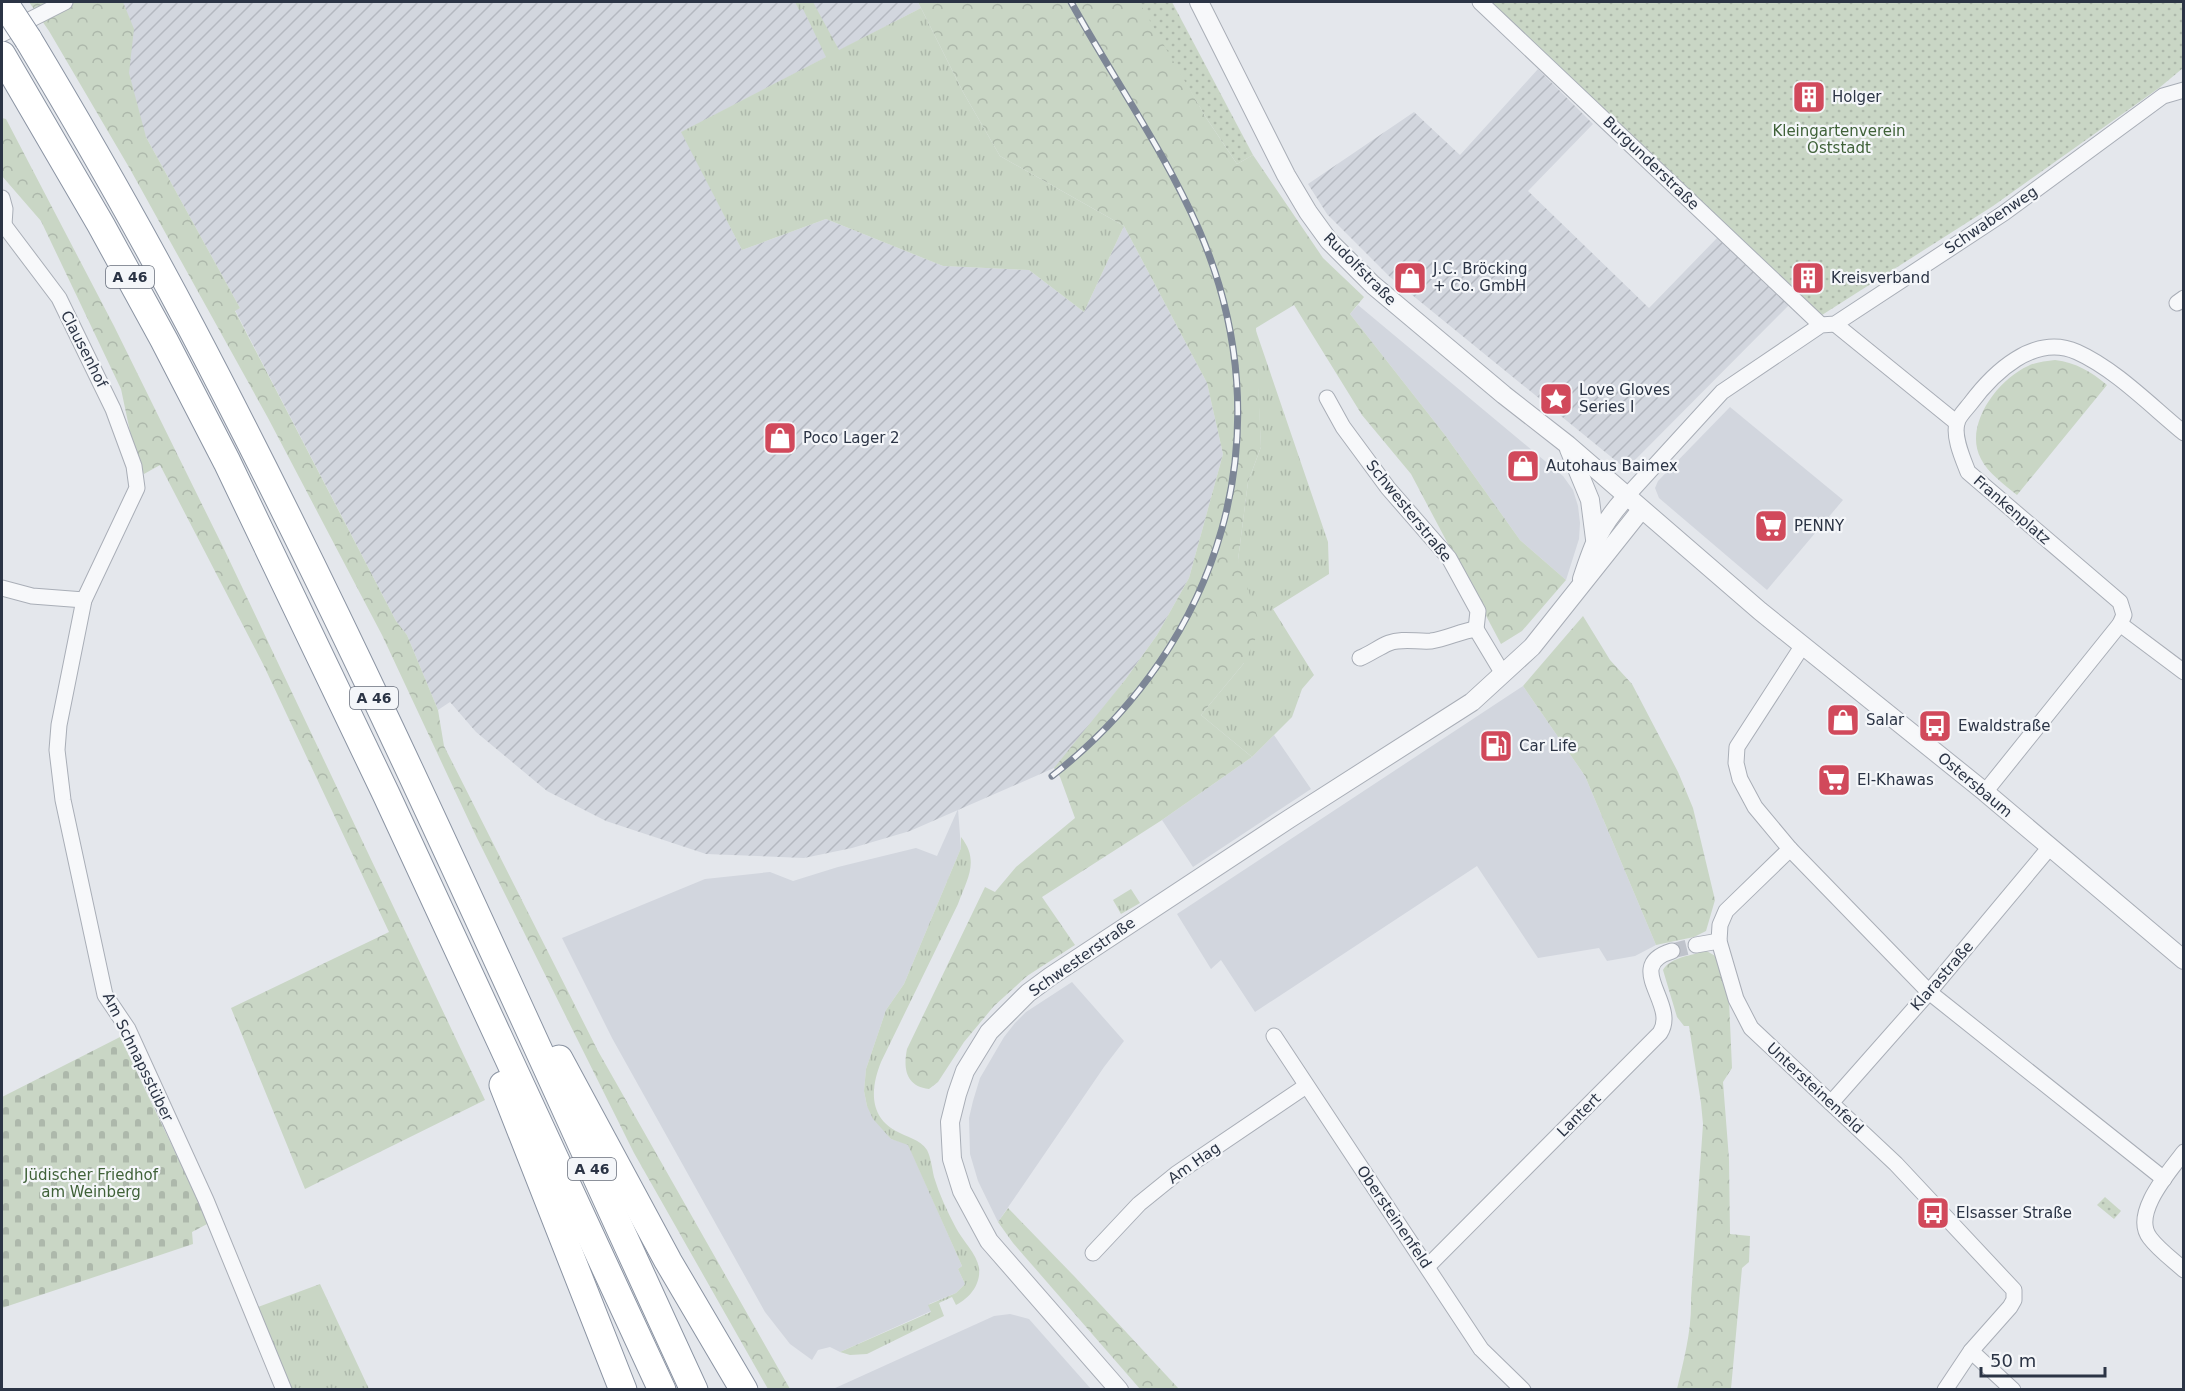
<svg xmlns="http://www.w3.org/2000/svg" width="2185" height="1391" viewBox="0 0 2185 1391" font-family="'DejaVu Sans',sans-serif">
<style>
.built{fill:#d2d6de}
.industrial{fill:url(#industrial-furrows)}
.grass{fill:url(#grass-tufts)}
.forest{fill:url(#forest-crowns)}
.cemetery{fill:url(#cemetery-stones)}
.garden{fill:url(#garden-dots)}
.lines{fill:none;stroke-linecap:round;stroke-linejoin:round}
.minor-tunnel{stroke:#bfc3cb;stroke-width:15;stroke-dasharray:15 8;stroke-linecap:butt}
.minor-casing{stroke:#a9aeb7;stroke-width:17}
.tertiary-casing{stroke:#a9aeb7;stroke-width:20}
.motorway-casing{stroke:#8b94a3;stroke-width:29}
.minor{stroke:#f7f8fa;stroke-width:15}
.tertiary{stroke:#f7f8fa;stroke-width:18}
.motorway{stroke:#fff;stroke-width:27}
.rail-casing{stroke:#7d8696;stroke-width:7}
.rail{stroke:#f4f6f9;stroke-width:4.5;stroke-dasharray:14;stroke-linecap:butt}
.motorway-bridge-casing{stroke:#8b94a3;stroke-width:29;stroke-linecap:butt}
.motorway-bridge{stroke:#fff;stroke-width:27}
.labels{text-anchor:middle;stroke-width:4.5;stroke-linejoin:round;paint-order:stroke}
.shield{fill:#f4f6f9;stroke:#676e7b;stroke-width:1.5}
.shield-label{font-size:14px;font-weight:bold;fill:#2b3445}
.poi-label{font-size:15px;fill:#2b3445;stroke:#f4f6f9;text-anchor:start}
.park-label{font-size:15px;fill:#3f6138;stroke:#f4f6f9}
.street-label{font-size:15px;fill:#2b3445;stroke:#f4f6f9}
</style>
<defs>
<pattern id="industrial-furrows" width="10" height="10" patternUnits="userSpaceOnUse" patternTransform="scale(1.5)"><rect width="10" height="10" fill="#d2d6de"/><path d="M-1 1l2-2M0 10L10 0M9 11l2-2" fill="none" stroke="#b4b8c0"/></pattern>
<pattern id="grass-tufts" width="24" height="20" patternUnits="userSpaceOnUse" patternTransform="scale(1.5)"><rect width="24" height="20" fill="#c9d6c5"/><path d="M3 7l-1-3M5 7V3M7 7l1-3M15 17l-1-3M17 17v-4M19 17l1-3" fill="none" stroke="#adb8ab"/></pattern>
<pattern id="forest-crowns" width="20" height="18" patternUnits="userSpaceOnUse" patternTransform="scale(1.5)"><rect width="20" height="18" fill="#c9d6c5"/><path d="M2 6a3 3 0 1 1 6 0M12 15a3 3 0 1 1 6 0" fill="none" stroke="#adb8ab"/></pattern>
<pattern id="cemetery-stones" width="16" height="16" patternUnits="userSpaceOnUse" patternTransform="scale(1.5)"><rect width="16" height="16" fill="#c9d6c5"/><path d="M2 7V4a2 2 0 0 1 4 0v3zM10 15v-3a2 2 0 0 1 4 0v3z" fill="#adb8ab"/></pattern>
<pattern id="garden-dots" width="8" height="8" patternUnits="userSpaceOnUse" patternTransform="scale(1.5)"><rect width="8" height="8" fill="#c9d6c5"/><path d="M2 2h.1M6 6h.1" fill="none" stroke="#adb8ab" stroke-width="1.8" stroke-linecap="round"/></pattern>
</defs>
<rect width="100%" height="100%" fill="#e4e7ec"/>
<g class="built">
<path d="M1358,305l205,171 10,14 5,16 2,17 -1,16 -13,41 -46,-40 -75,-105 -95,-121z"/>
<path d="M1730,407l113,93 -76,90 -108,-92 -4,-10 3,-7z"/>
<path d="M1523,686l62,90 71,169 -21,11 -28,5 -8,-13 -61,10 -61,-92 -222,146 -34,-52 -10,9 -34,-55z"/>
<path d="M1274,735l37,54 -118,78 -31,-47 90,-63z"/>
<path d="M958,809l3,39 -57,136 -18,26 -20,59 -2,22 3,15 24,33 17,5 54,122 -4,3 7,15 -9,9 -27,11 2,7 -91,41 -10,-5 -12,3 -6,10 -22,-16 -25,-32 -153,-274 -50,-100 143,-59 65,-7 23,9 45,-14 78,-19 21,8z"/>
<path d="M1072,982l52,59 -20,26 -106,155 -20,-41 -8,-27 -1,-36 4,-17 7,-23 24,-41 11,-14 11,-11z"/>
<path d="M1010,1314l19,5 62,70h-258l161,-73z"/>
</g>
<g class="industrial">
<path d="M66,2h852l3,6 -239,124 60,118 84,-31 117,47 86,4 55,42 40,-86 83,157 16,71 -34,124 -32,57 -32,45 -47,61 -24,27 -144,63 -58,17 -48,10 -98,-4 -100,-33 -59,-30 -71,-59 -26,-30 -12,8 -31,-75 -11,-14 -161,-311 5,-2 -94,-171z"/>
<path d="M1538,69l55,55 -65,67 121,117 69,-71 71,68 -163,164 -236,-192 -63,-63 -19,-30 106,-72 46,43z"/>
</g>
<g class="grass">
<path d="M795,2h18l26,48 82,-42 42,84 37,64 124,70 -40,86 -55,-42 -86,-4 -117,-47 -84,31 -61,-118 145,-75 -23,-48 -4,1z"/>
<path d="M1255,328l73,214 1,32 -56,35 41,66 -12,14 -10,28 -40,40 -51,-42 43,-52 -6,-103 10,-78 13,-35z"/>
<path d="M961,837c19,24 6,42 -3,67l-77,158c-10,25 -13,54 15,69 10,6 24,8 31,19 4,8 5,18 7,27 5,17 13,34 22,51 6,12 21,26 23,40 2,16 -9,30 -23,37l-4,-8 -13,6 5,13 -77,38 -17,1 -10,-3 91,-40 -3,-7 28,-12 9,-9 -7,-15 4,-3 -54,-121 -17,-6 -18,-20 -6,-13 -3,-15 2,-22 20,-59 18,-26 57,-136z"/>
<path d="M1131,889l9,14 -19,11 -8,-14z"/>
<path d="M320,1284l49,105h-79l-32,-82z"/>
</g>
<g class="forest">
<path d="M29,2h94l11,27 -5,44 17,64 94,171 -5,3 161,310 11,14 31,75 6,36 154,305 192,338h-22l-134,-236 -158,-317 -94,-201 -114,-217 -138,-249 -81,-138z"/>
<path d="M918,2h223l64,114 32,48 16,-9 70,103 41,39 -14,17 95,121 75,105 46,40 -44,51 -21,13 -90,-170 -49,-59 -68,-110 -38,23 5,119 -13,35 -10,78 23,67 -17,36 -43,52 51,42 -90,63 -120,77 33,48 -48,31 -33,30 -30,36 -26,40 -9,7c-23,-3 -26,-20 -22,-40l78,-162 10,5 21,-25 59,-49 -15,-41 -6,-9 71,-88 32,-45 32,-57 34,-124 -16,-71 -83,-157 -124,-70 -37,-64z"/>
<path d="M2,118l4,1 108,207 110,223 261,551 -180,89 -74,-181 158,-76 -126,-268 -103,-199 -16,9 -8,-14 -15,-71 -29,-61 -51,-107 -39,-45z"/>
<path d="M2055,360c22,3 35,11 52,25l-90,110c-12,-10 -29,-22 -36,-36 -18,-33 16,-79 47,-93 8,-4 18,-5 27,-6z"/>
<path d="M1583,616l27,44 22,24 46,88 15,36 22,92 -9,31 -12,6 -38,8 -71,-169 -62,-90z"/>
<path d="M1698,950h7l12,7 12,43 3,68 -9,14 6,77 1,75 20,2 -1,26 -7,6 -11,121h-54c7,-30 15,-59 14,-91l12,-174 -2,-21 -12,-77h-5l-7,-9 -14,-47c6,-11 24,-14 35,-17z"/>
<path d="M1008,1208l66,68 105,113h-39l-127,-146 -15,-21z"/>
</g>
<path class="cemetery" d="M120,1037l89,186 -17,9 1,12 -191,64v-211z"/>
<g class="garden">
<path d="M1139,2h33l81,153 -16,9 -32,-48z"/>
<path d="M1491,2h692v66l-24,20 -166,118 -171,109z"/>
<path d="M2105,1197l16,14 -7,8 -17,-14z"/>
</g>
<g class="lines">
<path class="minor-tunnel" d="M1672,951l24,-6"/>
<defs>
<g id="minor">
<path d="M1480,2l341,323"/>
<path d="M2,34l63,-32"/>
<path d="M2,198l3,11 -1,16"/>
<path d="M2,225h2l55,73 54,111 21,57 3,22 -53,112 -25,125 -2,25 6,50 42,195 23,34 78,171 78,190"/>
<path d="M2177,303l7,-5"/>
<path d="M1835,324l122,99"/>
<path d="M1327,398l16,29 45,61 61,70 29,53 -2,18"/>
<path d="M1626,497l96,-105 99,-67 14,-1 169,-111 159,-117 21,-6"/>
<path d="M2,588l30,8 52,4"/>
<path d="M2120,624l64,48"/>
<path d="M1803,645l-66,102 -1,16 4,16 15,28 35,42 139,143 235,187"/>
<path d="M1360,658c10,-4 19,-11 29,-15 13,-5 28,-1 42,-2 15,-2 30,-10 45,-12l27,45"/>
<path d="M1985,792l135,-168 4,-9 -4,-13 -152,-130c-5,-13 -15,-35 -11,-49 1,-6 9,-14 13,-19 23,-31 64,-71 107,-52 38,17 74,54 107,81"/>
<path d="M1790,849l-64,62 -6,14 -1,16 17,58 15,29 145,136 118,126v10l-4,7 -39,44 -26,39"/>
<path d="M1696,945l23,-4"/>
<path d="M1274,1036l207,313 42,41"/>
<path d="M1831,1103l98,-111 121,-145"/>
<path d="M2184,1152c-15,20 -53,62 -34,86 9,12 23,22 34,32"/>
<path d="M1093,1253l46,-49 37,-30 130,-88"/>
<path d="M1428,1266l232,-233c19,-29 -38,-67 12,-82"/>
<path d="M1971,1351l42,39"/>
</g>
<g id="tertiary">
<path d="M1199,2l87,173 22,37 21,29 44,44 131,110 64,50 192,166 225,181 199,168"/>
<path d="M1569,449l21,51 5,39"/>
<path d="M1582,579c12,-37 18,-53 44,-82"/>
<path d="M1119,1390l-130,-149 -27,-50 -10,-32 -2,-37 7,-28 8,-23 24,-39 39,-39 23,-17 238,-157 183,-117 60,-55 109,-137"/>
</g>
<g id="motorway">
<path d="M28,39c57,95 112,191 164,290 182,346 338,706 502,1061"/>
<path d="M2,55l99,170 63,115 63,122 159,332 276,596"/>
<path d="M559,1059l109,202 76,129"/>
<path d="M503,1085l120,305"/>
</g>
</defs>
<use href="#minor" class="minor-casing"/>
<use href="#tertiary" class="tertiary-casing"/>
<use href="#motorway" class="motorway-casing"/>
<use href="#minor" class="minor"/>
<use href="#tertiary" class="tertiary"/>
<use href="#motorway" class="motorway"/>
<defs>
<path id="rail" d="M1052,776c170,-132 234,-345 147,-546 -35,-80 -86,-152 -128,-228"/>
</defs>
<use href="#rail" class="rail-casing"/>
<use href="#rail" class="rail"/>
<defs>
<path id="motorway-bridge" d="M9,10l19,29"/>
</defs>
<use href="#motorway-bridge" class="motorway-bridge-casing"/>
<use href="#motorway-bridge" class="motorway-bridge"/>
</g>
<defs>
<symbol id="building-square" viewBox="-11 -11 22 22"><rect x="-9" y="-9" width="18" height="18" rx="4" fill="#d1495b" stroke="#f4f6f9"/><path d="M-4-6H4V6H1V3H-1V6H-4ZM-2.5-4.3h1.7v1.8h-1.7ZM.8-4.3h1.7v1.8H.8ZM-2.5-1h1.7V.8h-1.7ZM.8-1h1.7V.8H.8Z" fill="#fff"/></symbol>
<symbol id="shop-square" viewBox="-11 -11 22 22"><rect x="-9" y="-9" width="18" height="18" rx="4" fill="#d1495b" stroke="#f4f6f9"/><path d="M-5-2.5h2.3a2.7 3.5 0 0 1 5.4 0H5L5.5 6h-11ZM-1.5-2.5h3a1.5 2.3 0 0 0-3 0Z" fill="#fff"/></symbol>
<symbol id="sight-square" viewBox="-11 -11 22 22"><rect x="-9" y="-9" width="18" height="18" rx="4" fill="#d1495b" stroke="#f4f6f9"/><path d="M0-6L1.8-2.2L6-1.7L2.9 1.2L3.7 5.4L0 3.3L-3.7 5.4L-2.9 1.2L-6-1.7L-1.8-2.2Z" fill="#fff"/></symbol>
<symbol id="supermarket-square" viewBox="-11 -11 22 22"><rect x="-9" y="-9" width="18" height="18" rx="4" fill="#d1495b" stroke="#f4f6f9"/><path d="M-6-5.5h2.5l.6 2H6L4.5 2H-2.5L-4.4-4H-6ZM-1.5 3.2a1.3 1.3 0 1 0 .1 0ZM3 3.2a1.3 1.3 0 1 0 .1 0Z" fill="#fff"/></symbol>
<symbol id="bus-square" viewBox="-11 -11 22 22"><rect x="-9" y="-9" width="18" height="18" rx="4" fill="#d1495b" stroke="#f4f6f9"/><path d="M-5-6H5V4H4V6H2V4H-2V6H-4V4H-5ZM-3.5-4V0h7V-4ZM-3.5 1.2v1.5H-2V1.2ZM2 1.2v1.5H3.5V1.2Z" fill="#fff"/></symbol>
<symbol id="fuel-square" viewBox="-11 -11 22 22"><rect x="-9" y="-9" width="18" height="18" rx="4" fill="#d1495b" stroke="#f4f6f9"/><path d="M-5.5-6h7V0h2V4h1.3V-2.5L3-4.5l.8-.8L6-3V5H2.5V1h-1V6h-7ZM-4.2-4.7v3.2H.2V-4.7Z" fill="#fff"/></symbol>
</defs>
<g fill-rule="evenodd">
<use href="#building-square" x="1790" y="78" width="38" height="38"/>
<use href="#shop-square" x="1391" y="259" width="38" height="38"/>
<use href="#building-square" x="1789" y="259" width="38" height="38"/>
<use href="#sight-square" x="1537" y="380" width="38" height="38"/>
<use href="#shop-square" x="761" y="419" width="38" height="38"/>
<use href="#shop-square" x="1504" y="447" width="38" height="38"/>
<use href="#supermarket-square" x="1752" y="507" width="38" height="38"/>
<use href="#shop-square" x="1824" y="701" width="38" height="38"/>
<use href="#bus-square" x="1916" y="707" width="38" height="38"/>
<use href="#fuel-square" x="1477" y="727" width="38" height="38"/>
<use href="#supermarket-square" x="1815" y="761" width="38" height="38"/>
<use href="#bus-square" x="1914" y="1194" width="38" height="38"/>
</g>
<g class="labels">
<g class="shield">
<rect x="106" y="266" width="48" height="22" rx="4.5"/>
<rect x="350" y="687" width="48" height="22" rx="4.5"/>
<rect x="568" y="1158" width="48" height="22" rx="4.5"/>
</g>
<g class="shield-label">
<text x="130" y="282">A 46</text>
<text x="374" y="703">A 46</text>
<text x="592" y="1174">A 46</text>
</g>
<g class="poi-label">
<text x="1832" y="102">Holger</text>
<text x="1433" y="274">J.C. Bröcking<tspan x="1433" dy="17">+ Co. GmbH</tspan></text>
<text x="1831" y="283">Kreisverband</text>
<text x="1579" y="395">Love Gloves<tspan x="1579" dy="17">Series I</tspan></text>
<text x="803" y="443">Poco Lager 2</text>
<text x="1546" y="471">Autohaus Baimex</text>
<text x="1794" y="531">PENNY</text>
<text x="1866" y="725">Salar</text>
<text x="1958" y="731">Ewaldstraße</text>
<text x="1519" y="751">Car Life</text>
<text x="1857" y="785">El-Khawas</text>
<text x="1956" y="1218">Elsasser Straße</text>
</g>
<g class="park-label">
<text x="1839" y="136">Kleingartenverein<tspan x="1839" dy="17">Oststadt</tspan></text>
<text x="91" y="1180">Jüdischer Friedhof<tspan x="91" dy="17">am Weinberg</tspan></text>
</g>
<g class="street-label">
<text transform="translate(1651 163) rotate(44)" y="5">Burgunderstraße</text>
<text transform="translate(1991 220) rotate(-34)" y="5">Schwabenweg</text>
<text transform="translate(1360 269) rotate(45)" y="5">Rudolfstraße</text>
<text transform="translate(84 349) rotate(63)" y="5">Clausenhof</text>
<text transform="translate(2012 510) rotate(41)" y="5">Frankenplatz</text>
<text transform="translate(1409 511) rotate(51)" y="5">Schwesterstraße</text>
<text transform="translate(1975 785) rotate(40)" y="5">Ostersbaum</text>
<text transform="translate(1082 957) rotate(-35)" y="5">Schwesterstraße</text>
<text transform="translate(1942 976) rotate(-49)" y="5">Klarastraße</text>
<text transform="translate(138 1057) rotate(64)" y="5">Am Schnapsstüber</text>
<text transform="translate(1815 1088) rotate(43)" y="5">Untersteinenfeld</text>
<text transform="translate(1579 1115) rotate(-45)" y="5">Lantert</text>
<text transform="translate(1194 1163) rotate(-35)" y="5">Am Hag</text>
<text transform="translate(1394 1217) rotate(56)" y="5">Obersteinenfeld</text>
</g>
</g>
<rect width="2185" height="1391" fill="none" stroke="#2b3445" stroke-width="6"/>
<path d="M1981 1367v9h124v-9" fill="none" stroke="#2b3445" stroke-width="3"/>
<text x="1990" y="1367" font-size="18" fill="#2b3445" stroke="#f4f6f9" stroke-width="4.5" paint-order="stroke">50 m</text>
</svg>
